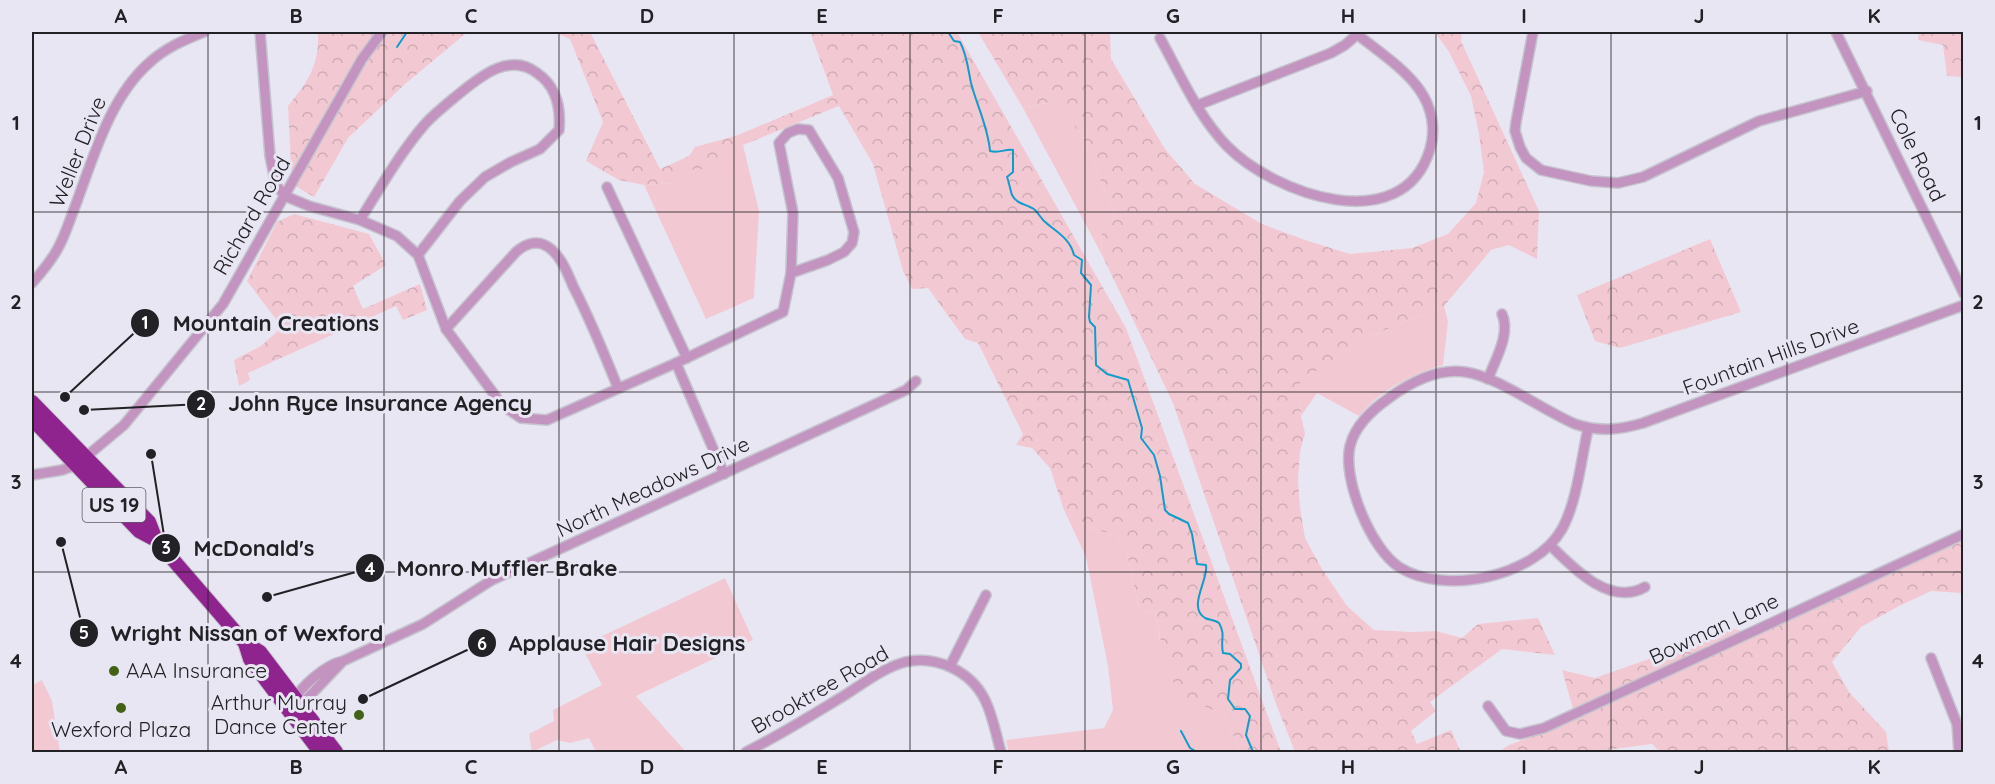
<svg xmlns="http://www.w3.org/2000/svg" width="1995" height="784" viewBox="0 0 1995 784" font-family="Quicksand,sans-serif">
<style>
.grass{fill:#f2c9d3}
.forest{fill:url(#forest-crowns)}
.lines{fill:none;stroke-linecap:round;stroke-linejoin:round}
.stream{stroke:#119ccb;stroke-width:2}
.minor-casing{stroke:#c5c3ce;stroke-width:12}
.highway-casing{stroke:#c5c3ce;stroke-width:16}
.minor{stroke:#c494c1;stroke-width:9}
.highway{stroke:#8f248e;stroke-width:14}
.grid{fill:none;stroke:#222125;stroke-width:1.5;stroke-opacity:0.55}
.poi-dot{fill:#436216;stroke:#e9e6f3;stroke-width:2}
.labels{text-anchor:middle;stroke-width:6;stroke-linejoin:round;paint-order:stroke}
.shield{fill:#e9e6f3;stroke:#5e5c63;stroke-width:1.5}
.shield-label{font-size:20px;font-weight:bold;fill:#222125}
.street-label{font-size:21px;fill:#222125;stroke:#e9e6f3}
.poi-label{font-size:21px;fill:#222125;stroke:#e9e6f3;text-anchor:start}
.leader{fill:none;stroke:#222125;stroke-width:2}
.callout-dot{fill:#222125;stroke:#e9e6f3;stroke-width:2}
.mark-label{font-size:18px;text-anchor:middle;font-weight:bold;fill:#fff}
.callout-label{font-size:22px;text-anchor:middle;font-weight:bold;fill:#222125;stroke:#e9e6f3;stroke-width:6;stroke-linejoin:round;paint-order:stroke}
.neatline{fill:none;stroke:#222125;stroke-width:2}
.grid-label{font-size:20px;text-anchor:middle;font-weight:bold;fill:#222125}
</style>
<defs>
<pattern id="forest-crowns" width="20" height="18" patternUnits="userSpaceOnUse" patternTransform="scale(1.5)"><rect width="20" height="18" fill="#f2c9d3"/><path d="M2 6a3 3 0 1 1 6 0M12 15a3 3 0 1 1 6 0" fill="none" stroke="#cfacb5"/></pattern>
</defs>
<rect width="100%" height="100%" fill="#e9e6f3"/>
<g class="grass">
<path d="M1050,102l32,32 33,83 -14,18 1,20 -79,-147z"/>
<path d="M743,145l16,66 -5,87 -48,21 -62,-134 28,-2 24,-15 36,-6z"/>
<path d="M1444,306l4,16 -5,43c-31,9 -64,26 -84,51l-42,-23 -16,23 -2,-34 66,-44z"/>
<path d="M1064,510l26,18 25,7 11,15 14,61 15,1 5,28 49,67 15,8 17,37h-232l-3,-12 98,-12 9,-18 -5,-44 -22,-109z"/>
<path d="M725,578l28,62 -117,56 50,56h-90l-7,-14 -19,5 -13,-3 -25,12 -3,-18 25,-13 -1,-11 49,-25 -21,-39z"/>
<path d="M42,680l10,21 8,51h-28v-67z"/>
</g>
<g class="forest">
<path d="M318,32h154l-7,2 -61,51 -56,53 -34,59 -22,-13 -4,-78c21,-26 31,-40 30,-74z"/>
<path d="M554,32h36l70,137 29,-13 6,-9 43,-12 95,-40 -23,-63h147l169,296 155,424h-40l-17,-37c-10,-6 -35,-13 -42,-19 -13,-12 -24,-65 -27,-84l-15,-1 -14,-61 -11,-15 -25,-7 -26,-18 -14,-42 -18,-20 -16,-3 7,-11 -45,-91 -13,-4 -37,-51 -16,1 -9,-18 -30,-107 -34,-58 -96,39 -11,17 -21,9 -15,-3 -24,15 -28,2 -25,-5 -33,-19 17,-39 -33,-83z"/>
<path d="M978,32h132l1,27 54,90 30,35 67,40 43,16 45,14 62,-6 36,-14 28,-31 8,-31 -5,-38 -8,-38 -22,-44 -14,-20h27l-1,9 78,170 -2,48 -28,-14 -18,5 -47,56 -79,32 -65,44 1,34 4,17 -5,19 -2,28 2,27 5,31 17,31 25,37 27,24 38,2 24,-1 26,7 16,-14 60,-6 17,37 -53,-6 -72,53 6,9 -25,20 6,13 34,-14 10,22h-166l-19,-48 -103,-301 -71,-148 -1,-20 14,-18 -33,-83 -32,-32 -27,6z"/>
<path d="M1919,32h44v45l-16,-1 -4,-31 -25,-5z"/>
<path d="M294,214l75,20 17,31 -33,21 10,23 57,-25 7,26 -24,10 -7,-14 -148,67 2,7 -11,6 -5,-26 27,-14 21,-19 -35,-46 30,-59z"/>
<path d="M1710,239l31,73 -121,36 -25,-7 -18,-46z"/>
<path d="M1963,537v58l-2,-2 -30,-2 -32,15 -38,21 -29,35 17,30 37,40 3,20h-229l-8,-8 -60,8h-94l11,-7 47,-17 17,-19 -11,-39 33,8 139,-49 8,2 7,5z"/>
</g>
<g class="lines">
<g class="stream">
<path d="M948,32l6,9 6,1c7,13 8,27 11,41 6,23 17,44 19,68 10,3 16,-3 23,-1v22l-6,5c2,5 3,12 5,18 5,10 16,9 23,15 3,3 6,8 9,11 12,11 26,17 30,34l8,5 -1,13 10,12 -2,32 1,5 5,5 1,38 11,9 21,6 14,48 -1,10 13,17 6,21 5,34 4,4 19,9 4,11 5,30 9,1c3,14 -19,42 -1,53 4,2 10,2 14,5 7,12 1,17 4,30l7,1 11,10v4l-11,12 -2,19 7,10h10l5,7 -4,19 7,17"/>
<path d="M397,47l10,-15"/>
<path d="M1181,731l9,17 7,4"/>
</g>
<defs>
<g id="minor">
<path d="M260,32l10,124 6,29 9,11 24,10 51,14 37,16 21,19 28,74 56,76 19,13 26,2 129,-57 107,-51 8,-39"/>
<path d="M1533,32l-17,90 -1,9 5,16 6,11 15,12 50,11 27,2 25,-6 116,-56 108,-30"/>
<path d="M1836,32l128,262"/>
<path d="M1160,38c20,36 38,78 67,108 47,48 176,94 203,3 6,-20 2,-42 -11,-60 -15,-21 -41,-38 -61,-54"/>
<path d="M1198,105l133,-52 14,-8 15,-13"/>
<path d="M798,129l11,1 29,48 16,54 -2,11 -8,9 -16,8 -37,13 2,-60 -14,-70 9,-10z"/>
<path d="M607,187l80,171"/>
<path d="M360,220c20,-32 40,-67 65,-96 10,-11 23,-21 35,-31 21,-17 50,-41 77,-20 19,13 24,35 22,57l-19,19 -29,13 -26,15 -25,24 -42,54"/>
<path d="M32,283c9,-10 18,-21 25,-33 7,-12 11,-25 16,-38 19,-49 35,-113 76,-149 16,-15 35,-23 55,-31"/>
<path d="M446,329l70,-77c11,-10 24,-13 36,-2 10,9 16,24 21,36 17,33 31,67 45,102"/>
<path d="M676,363l48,111"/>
<path d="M1488,379c7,-19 23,-45 14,-65"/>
<path d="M1588,429c-7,31 -11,73 -26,100 -27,48 -118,67 -163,38 -28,-18 -57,-88 -49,-121 5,-21 22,-36 39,-48 22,-16 48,-30 76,-26 32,4 77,38 110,52 24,8 44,6 68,-1l321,-118"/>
<path d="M32,475l30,-5 14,-5 48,-40 99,-121 139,-245 20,-27"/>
<path d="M1550,545c23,23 60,62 95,42"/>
<path d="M1931,658l26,66 2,28"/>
<path d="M950,666l36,-71"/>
<path d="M293,702c8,-16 32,-37 50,-41l80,-37 69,-44 414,-190 10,-9"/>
<path d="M1488,706l18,25 14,3 24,-6 420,-194"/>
<path d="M296,708l5,-3 40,-42"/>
<path d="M746,752c34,-17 66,-37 99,-57 19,-12 38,-27 60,-33 31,-7 66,9 80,38 8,16 11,35 16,52"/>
</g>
<g id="highway">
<path d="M32,402l117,120 7,18 89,103 5,16 70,93"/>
<path d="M32,419l107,112 17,9"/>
<path d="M245,643l15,9 76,100"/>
</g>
</defs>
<use href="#minor" class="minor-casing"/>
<use href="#highway" class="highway-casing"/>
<use href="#minor" class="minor"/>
<use href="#highway" class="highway"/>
</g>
<path class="grid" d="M208,32v720M384,32v720M559,32v720M734,32v720M910,32v720M1085,32v720M1261,32v720M1436,32v720M1611,32v720M1787,32v720M32,212h1932M32,392h1932M32,572h1932"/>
<g class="poi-dot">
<circle cx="114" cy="671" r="6"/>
<circle cx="121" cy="708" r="6"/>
<circle cx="359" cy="715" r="6"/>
</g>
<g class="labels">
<rect class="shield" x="82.5" y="488" width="63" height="34" rx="4.5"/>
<g class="shield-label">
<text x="114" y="512">US 19</text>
</g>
<g class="street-label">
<text transform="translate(78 152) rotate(-68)" y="7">Weller Drive</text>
<text transform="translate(1917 155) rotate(64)" y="7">Cole Road</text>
<text transform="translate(252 216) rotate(-60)" y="7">Richard Road</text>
<text transform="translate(1771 357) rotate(-20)" y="7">Fountain Hills Drive</text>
<text transform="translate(653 487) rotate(-25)" y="7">North Meadows Drive</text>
<text transform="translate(1714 629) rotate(-25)" y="7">Bowman Lane</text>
<text transform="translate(820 690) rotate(-30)" y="7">Brooktree Road</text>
</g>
<g class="poi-label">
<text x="126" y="678">AAA Insurance</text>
<text x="347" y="710" text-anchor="end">Arthur Murray<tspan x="347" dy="24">Dance Center</tspan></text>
<text x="121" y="737" text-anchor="middle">Wexford Plaza</text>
</g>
</g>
<path class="leader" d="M65 397L145 323M84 410L201 404M151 454L166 548M267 597L370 568M61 542L84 633M363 699L482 643"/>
<g class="callout-dot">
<circle cx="65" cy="397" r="6"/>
<circle cx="84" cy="410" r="6"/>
<circle cx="151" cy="454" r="6"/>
<circle cx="267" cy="597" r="6"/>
<circle cx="61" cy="542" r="6"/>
<circle cx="363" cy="699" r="6"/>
<circle cx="145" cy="323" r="15"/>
<circle cx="201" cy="404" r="15"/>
<circle cx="166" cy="548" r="15"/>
<circle cx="370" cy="568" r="15"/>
<circle cx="84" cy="633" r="15"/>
<circle cx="482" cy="643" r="15"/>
</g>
<g class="mark-label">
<text x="145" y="329">1</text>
<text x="201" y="410">2</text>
<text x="166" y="554">3</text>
<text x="370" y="575">4</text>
<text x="84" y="639">5</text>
<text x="482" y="650">6</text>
</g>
<g class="callout-label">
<text x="276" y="331">Mountain Creations</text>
<text x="380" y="411">John Ryce Insurance Agency</text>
<text x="254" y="556">McDonald's</text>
<text x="507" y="576">Monro Muffler Brake</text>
<text x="247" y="641">Wright Nissan of Wexford</text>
<text x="627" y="651">Applause Hair Designs</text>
</g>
<rect width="1995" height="784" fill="none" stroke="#e9e6f3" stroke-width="66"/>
<rect x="33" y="33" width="1929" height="718" class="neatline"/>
<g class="grid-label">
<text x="121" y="23">A</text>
<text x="296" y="23">B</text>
<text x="471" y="23">C</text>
<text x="647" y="23">D</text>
<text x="822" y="23">E</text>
<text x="998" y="23">F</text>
<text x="1173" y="23">G</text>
<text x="1348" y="23">H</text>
<text x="1524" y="23">I</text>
<text x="1699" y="23">J</text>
<text x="1874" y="23">K</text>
<text x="16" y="130">1</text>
<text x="1978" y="130">1</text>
<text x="16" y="309">2</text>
<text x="1978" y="309">2</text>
<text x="16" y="489">3</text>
<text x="1978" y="489">3</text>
<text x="16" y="668">4</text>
<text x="1978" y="668">4</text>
<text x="121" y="774">A</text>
<text x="296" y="774">B</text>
<text x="471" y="774">C</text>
<text x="647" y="774">D</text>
<text x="822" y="774">E</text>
<text x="998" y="774">F</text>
<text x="1173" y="774">G</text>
<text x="1348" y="774">H</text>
<text x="1524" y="774">I</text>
<text x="1699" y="774">J</text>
<text x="1874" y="774">K</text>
</g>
</svg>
